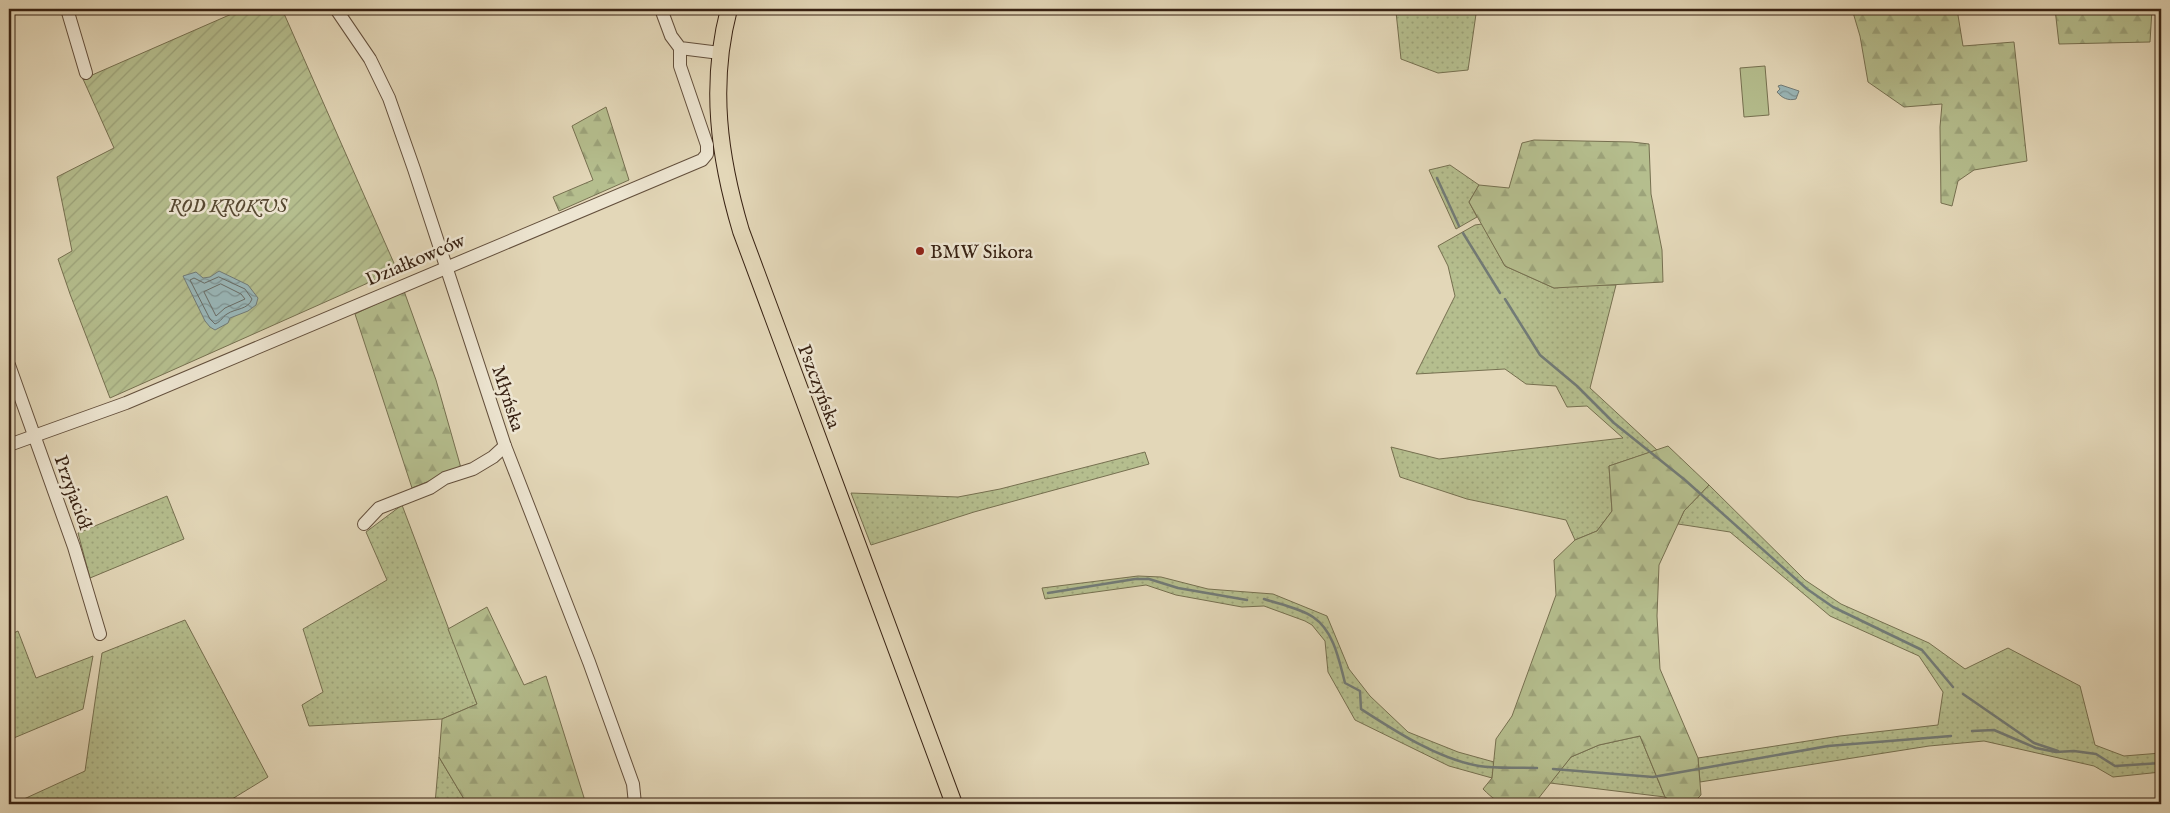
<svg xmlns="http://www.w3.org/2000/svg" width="2170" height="813" viewBox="0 0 2170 813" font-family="'IM FELL English',serif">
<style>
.grass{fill:url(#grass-dots);stroke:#767050}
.forest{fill:url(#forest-firs);stroke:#767050}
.garden{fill:url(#garden-furrows);stroke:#767050}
.pitch{fill:#b5be8e;stroke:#767050}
.water{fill:url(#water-waves);stroke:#727b77}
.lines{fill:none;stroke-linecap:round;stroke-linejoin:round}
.shore{stroke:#686c66;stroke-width:1}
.stream{stroke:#727b77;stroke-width:2.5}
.minor-casing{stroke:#634f3c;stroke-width:14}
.major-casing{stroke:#382213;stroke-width:18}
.minor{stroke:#ede5d1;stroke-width:12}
.major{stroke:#e3d7b8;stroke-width:16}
.poi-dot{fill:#8f2418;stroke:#ede5d1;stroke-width:2}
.labels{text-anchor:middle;stroke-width:5;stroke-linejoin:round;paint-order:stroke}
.park-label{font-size:19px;font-style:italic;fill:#574932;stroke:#ede5d1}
.poi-label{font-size:19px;fill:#382213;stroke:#ede5d1;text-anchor:start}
.street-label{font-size:19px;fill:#382213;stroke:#ede5d1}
</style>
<defs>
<pattern id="grass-dots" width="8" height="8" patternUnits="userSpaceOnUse" patternTransform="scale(1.25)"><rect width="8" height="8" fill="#b5be8e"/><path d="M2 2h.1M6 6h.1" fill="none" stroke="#9ca37a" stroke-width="1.8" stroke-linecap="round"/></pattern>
<pattern id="forest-firs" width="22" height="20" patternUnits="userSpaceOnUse" patternTransform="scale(1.25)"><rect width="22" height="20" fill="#b5be8e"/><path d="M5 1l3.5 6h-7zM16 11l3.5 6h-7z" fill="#9ca37a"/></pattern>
<pattern id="garden-furrows" width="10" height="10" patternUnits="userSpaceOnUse" patternTransform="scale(1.25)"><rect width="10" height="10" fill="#b5be8e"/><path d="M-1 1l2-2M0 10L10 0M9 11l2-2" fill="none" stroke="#9ca37a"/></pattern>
<pattern id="water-waves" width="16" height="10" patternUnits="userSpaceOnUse" patternTransform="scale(1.25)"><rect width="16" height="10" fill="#99b7b9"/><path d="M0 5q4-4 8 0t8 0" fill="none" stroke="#7e9495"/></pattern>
</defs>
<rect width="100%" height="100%" fill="#e3d7b8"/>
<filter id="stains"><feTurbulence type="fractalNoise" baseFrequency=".004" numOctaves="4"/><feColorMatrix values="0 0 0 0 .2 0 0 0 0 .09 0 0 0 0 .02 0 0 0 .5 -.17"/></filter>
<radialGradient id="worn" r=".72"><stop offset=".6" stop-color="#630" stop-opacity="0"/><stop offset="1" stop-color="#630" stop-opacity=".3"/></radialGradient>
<g class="grass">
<path d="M1396,12l80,2 -8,56 -30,3 -37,-14z"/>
<path d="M1450,165l29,20 -10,17 8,15 -21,12 -27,-59z"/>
<path d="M1482,224l23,42 49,22 30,-3h32l-26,103 67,62 -48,16 3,45 -15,20 -22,9 -9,-20 -99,-21 -67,-22 -9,-30 48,12 184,-21 -36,-32 -20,1 -11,-21 -30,-2 -21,-15 -89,5 39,-78 -7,-30 -10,-20 37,-21z"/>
<path d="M1145,452l4,12 -175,48 -103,33 -20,-52 107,4 42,-8z"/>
<path d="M1709,485l96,95 36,24 88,39 36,26 43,-21 72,38 15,59 29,11 37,-3v19l-48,5 -19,-11 -110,-25 -55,5 -229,36 -2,-24 142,-22 98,-11 5,-33 -24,-36 -89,-40 -100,-84 -52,-8 6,-13z"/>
<path d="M167,496l17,43 -94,39 -12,-45z"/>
<path d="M402,505l75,199 -35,15 -133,7 -7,-21 21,-13 -20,-63 84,-49 -21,-48z"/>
<path d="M1138,576l23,1 47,12 65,5 54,22 22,53 21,27 38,36 50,20 36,10 -2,16 -43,-12 -94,-46 -27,-48 -3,-31 -13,-16 -7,-4 -41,-15 -22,1 -66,-12 -30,-10 -101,14 -3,-11z"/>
<path d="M185,620l83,157 -44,27h-211l72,-33 17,-118z"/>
<path d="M18,631l18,47 57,-22 -10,53 -74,31v-105z"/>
<path d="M1640,736l25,61 12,7h-8l-4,-7 -115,-14 21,-26 28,-12z"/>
<path d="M439,757l28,47h-32z"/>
</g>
<g class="forest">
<path d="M1852,9h105l6,37 51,-4 13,119 -53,9 -16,11 -6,25 -11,-3 -1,-76 2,-23 -38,3 -36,-25 -8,-46z"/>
<path d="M2055,9h97l-2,33 -91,2z"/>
<path d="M606,107l23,73 -70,31 -6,-14 40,-17 -21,-54z"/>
<path d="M1534,140l98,2 17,2 2,50 11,56 1,32 -109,6 -49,-22 -36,-64 10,-17 30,3 13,-45z"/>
<path d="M404,291l32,89 25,88 -49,20 -57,-174z"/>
<path d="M1668,446l41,39 -25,26 -25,54 -2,51 3,53 38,89 3,37 -9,9h-15l-12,-7 -25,-61 -41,9 -28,12 -37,47c-27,0 -31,5 -51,-15l9,-11 4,-39 16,-23 44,-121 -2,-35 21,-20 22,-9 15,-20 -3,-45z"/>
<path d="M487,607l37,78 22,-9 40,128h-119l-28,-47 3,-38 35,-15 -29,-75z"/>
</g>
<path class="garden" d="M243,9h39l115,261 -287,128 -40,-104 -12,-35 14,-8 -15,-74 57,-29 -31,-69z"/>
<path class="pitch" d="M1765,66l4,49 -25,2 -4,-49z"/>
<g class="water">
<path d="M1781,85l18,6 -3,8c-8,2 -14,-1 -19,-7l3,-3 -2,-3z"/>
<path d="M219,271l29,14 10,13 -2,7 -8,6 -18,7 -2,5 -13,7 -5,-3 -5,-6 -22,-45 13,-4 7,6 7,-1z"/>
</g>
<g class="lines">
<g class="shore">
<path d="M219,277l26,12 7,10c-4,11 -16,9 -25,15 -5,3 -5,7 -12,10l-5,-5 -20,-39 4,-2 10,5z"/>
<path d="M221,284l20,10 4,5 -20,9 -9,8 -12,-24z"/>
</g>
<g class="stream">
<path d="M1437,178l22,48"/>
<path d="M1463,233l37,60"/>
<path d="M1505,299l35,56 37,31 37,37 71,57 122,109 26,18 89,43 31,37"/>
<path d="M1048,593l87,-14h14l29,9 69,12"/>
<path d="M1264,599c15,5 36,9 49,18 21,14 26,43 32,66l15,8 1,18c34,22 77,50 118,57 19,3 39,1 58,2"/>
<path d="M1963,694l71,49 24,8"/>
<path d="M1972,731l22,-1 42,18 20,4 18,-1 22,3 19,12 46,-3"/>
<path d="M1553,769l100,8 175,-31 123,-10"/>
</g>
<defs>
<g id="minor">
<path d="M67,9l19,64"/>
<path d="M336,9l34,50 19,39 25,71 91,277 84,216 44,122 2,20"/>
<path d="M661,9l10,27 9,12 40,5"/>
<path d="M9,365l65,182 26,87"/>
<path d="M9,445l117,-42 576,-243 5,-6v-9l-27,-79v-18"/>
<path d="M364,524l15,-16 51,-20 15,-10 28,-9 20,-12 12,-11"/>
</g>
<path id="major" d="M729,9c-20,76 -10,148 12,222l213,573"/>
</defs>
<use href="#minor" class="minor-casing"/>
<use href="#major" class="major-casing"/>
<use href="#minor" class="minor"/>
<use href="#major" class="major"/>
</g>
<circle class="poi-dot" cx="920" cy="251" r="5"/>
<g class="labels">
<g class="park-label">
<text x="228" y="212">ROD KROKUS</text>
</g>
<g class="poi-label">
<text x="930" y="258">BMW Sikora</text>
</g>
<g class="street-label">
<text transform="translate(415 259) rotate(-23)" y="7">Działkowców</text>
<text transform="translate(820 386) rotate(69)" y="7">Pszczyńska</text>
<text transform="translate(509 398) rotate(72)" y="7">Młyńska</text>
<text transform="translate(74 492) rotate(70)" y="7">Przyjaciół</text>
</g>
</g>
<rect width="2170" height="813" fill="none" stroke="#e3d7b8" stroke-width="30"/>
<rect x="10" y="10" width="2150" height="793" fill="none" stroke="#382213" stroke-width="2.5"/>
<rect x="15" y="15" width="2140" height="783" fill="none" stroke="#382213"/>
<rect width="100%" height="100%" filter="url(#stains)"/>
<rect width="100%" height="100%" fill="url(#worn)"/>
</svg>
